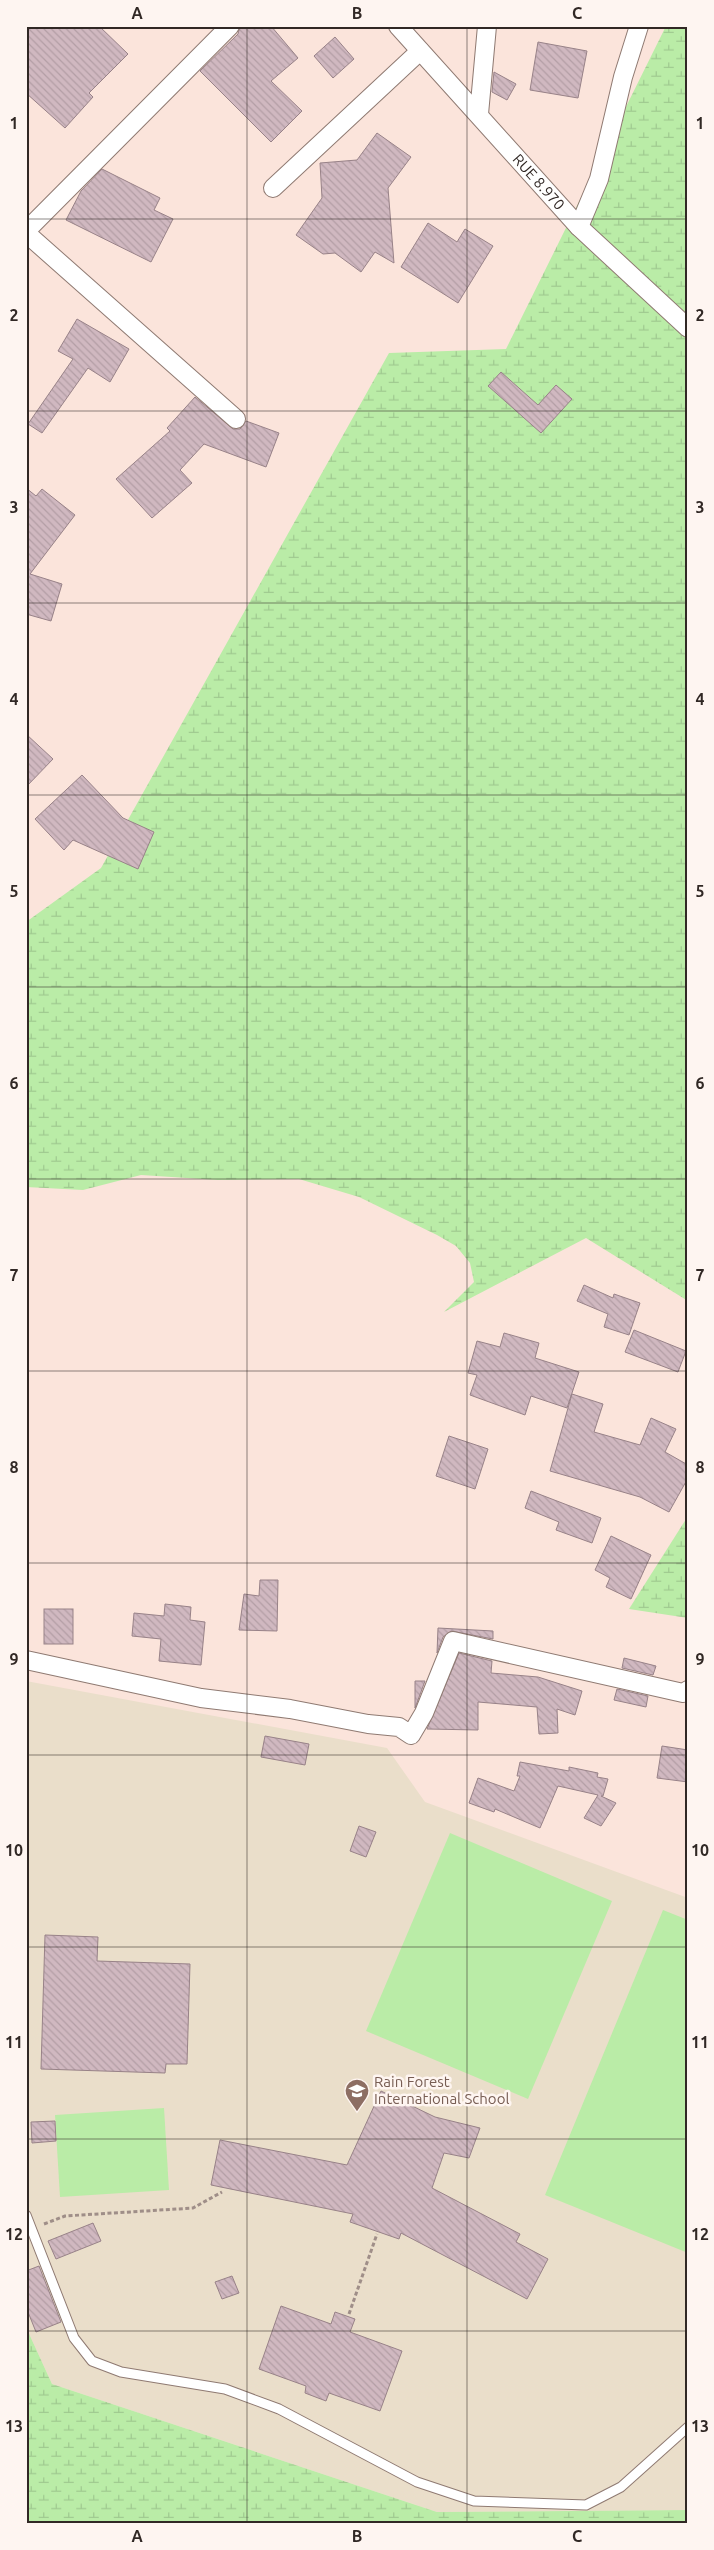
<svg xmlns="http://www.w3.org/2000/svg" width="714" height="2550" viewBox="0 0 714 2550" font-family="Ubuntu,sans-serif">
<style>
.education{fill:#eadeca}
.green{fill:#baeca7}
.wetland{fill:url(#wetland-marsh)}
.building{fill:url(#building-back-hatch);stroke:#988288}
.lines{fill:none;stroke-linecap:round;stroke-linejoin:round}
.lane-casing{stroke:#8f7a72;stroke-width:11}
.street-casing{stroke:#8f7a72;stroke-width:20}
.path{stroke:#9f8e88;stroke-width:3;stroke-dasharray:4 2.5;stroke-linecap:butt}
.lane{stroke:#fff;stroke-width:9}
.street{stroke:#fff;stroke-width:18}
.grid{fill:none;stroke:#312825;stroke-width:1;stroke-opacity:0.55}
.labels{text-anchor:middle;stroke-width:5;stroke-linejoin:round;paint-order:stroke}
.street-label{font-size:15px;fill:#312825;stroke:#fef5f1}
.education-label{font-size:15px;fill:#785e54;stroke:#fef5f1;text-anchor:start}
.neatline{fill:none;stroke:#312825;stroke-width:2}
.grid-label{font-size:16px;text-anchor:middle;font-weight:bold;fill:#312825}
</style>
<defs>
<pattern id="wetland-marsh" width="20" height="14" patternUnits="userSpaceOnUse" patternTransform="scale(1.25)"><rect width="20" height="14" fill="#baeca7"/><path d="M1 5h8M5 5V1M11 12h8M15 12V8" fill="none" stroke="#a0ca90"/></pattern>
<pattern id="building-back-hatch" width="6" height="6" patternUnits="userSpaceOnUse" patternTransform="scale(1.25)"><rect width="6" height="6" fill="#d0b8c0"/><path d="M-1 5l2 2M0 0l6 6M5-1l2 2" fill="none" stroke="#b39ea5"/></pattern>
</defs>
<rect width="100%" height="100%" fill="#fbe4db"/>
<path class="education" d="M26,1681l361,67 38,54 263,96v612l-251,2 -385,-128 -26,-57z"/>
<g class="green">
<path d="M450,1833l162,68 -84,198 -162,-68z"/>
<path d="M663,1910l25,10v333l-143,-58z"/>
<path d="M164,2108l5,82 -109,7 -5,-82z"/>
</g>
<g class="wetland">
<path d="M666,26h22v1275l-102,-63 -142,74 30,-30 -4,-19 -14,-17 -19,-11 -78,-38 -60,-18 -81,1 -77,-5 -58,15 -57,-3v-265l75,-54 288,-515 117,-4z"/>
<path d="M688,1516v102l-59,-9z"/>
<path d="M26,2327l26,57 385,128 251,-2v14h-662z"/>
</g>
<g class="building">
<path d="M26,26h73l29,28 -39,39 4,4 -28,31 -39,-35z"/>
<path d="M240,26h31l27,32 -27,23 31,30 -31,31 -71,-71 38,-37z"/>
<path d="M335,37l19,22 -21,19 -19,-22z"/>
<path d="M538,42l49,9 -9,47 -48,-8z"/>
<path d="M494,72l22,12 -9,16 -15,-8z"/>
<path d="M377,133l34,24 -23,31 6,75 -19,-11 -14,20 -26,-19 -12,1 -27,-19 26,-37 -2,-35 37,-3z"/>
<path d="M102,169l58,29 -6,12 19,9 -22,43 -85,-42 15,-29z"/>
<path d="M428,223l29,19 8,-13 28,17 -35,57 -57,-36z"/>
<path d="M77,319l52,30 -19,33 -22,-14 -46,65 -14,-9 45,-65 -15,-8z"/>
<path d="M501,372l37,33 18,-20 16,14 -31,34 -53,-47z"/>
<path d="M195,397l38,32h7l6,-8 33,12 -13,34 -62,-23 -24,26 12,13 -40,35 -36,-39 54,-48 -3,-3z"/>
<path d="M26,488l10,8 6,-7 33,26 -45,59 32,10 -11,37 -25,-7z"/>
<path d="M26,734l27,25 -27,28z"/>
<path d="M82,775l41,43 31,14 -16,37 -65,-29 -9,10 -29,-31z"/>
<path d="M584,1285l29,13 1,-4 26,9 -11,32 -25,-8 4,-13 -31,-13z"/>
<path d="M634,1330l52,21 -8,21 -53,-20z"/>
<path d="M504,1333l35,10 -4,15 44,14 -12,36 -36,-12 -6,19 -55,-20 7,-20 -9,-2 9,-32 23,6z"/>
<path d="M572,1394l31,10 -9,28 46,13 11,-27 25,11 -11,23 23,13v13l-19,34 -29,-15 -90,-26z"/>
<path d="M449,1436l39,13 -13,40 -39,-13z"/>
<path d="M531,1491l70,27 -9,25 -36,-13 3,-8 -34,-14z"/>
<path d="M611,1536l40,19 -20,44 -25,-12 4,-9 -15,-8z"/>
<path d="M260,1580h18l-1,51 -38,-1 5,-36 15,2z"/>
<path d="M165,1604l26,3 -1,13 15,2 -4,43 -42,-4 2,-22 -29,-3 2,-23 30,3z"/>
<rect x="44" y="1609" width="29" height="35"/>
<path d="M438,1628l55,3v8l-42,-8 -8,6 -6,16z"/>
<path d="M459,1653l33,8 -1,12 47,4 44,14 -7,24 -18,-6 1,24 -19,1 -2,-27 -59,-5v28l-51,-1z"/>
<path d="M624,1658l32,8 -3,9 -31,-7z"/>
<path d="M415,1681h10l-10,27z"/>
<path d="M617,1689l31,7 -2,11 -32,-7z"/>
<path d="M265,1736l44,8 -4,21 -44,-8z"/>
<path d="M662,1746l26,4v32l-31,-4z"/>
<path d="M520,1762l49,9v-4l29,6 -1,4 11,2 -5,17h-2l15,7 -15,23 -17,-8 14,-23 -40,-9 -18,42 -45,-19 -1,3 -25,-9 9,-25 36,13 6,-15h-3z"/>
<path d="M359,1826l17,6 -10,25 -16,-6z"/>
<path d="M45,1935l53,2 -1,24 93,3 -3,100h-21l-1,9 -124,-4z"/>
<path d="M381,2091l54,26 45,11 -11,30 -25,-5 -12,35 88,46 -4,8 32,17 -21,40 -126,-66 -2,6 -49,-17 3,-8 -142,-29 9,-45 127,25z"/>
<path d="M55,2121l1,20 -24,2 -1,-21z"/>
<path d="M93,2223l8,18 -45,18 -8,-18z"/>
<path d="M39,2266l22,56 -25,10 -10,-25v-36z"/>
<path d="M232,2276l7,17 -17,6 -7,-17z"/>
<path d="M281,2306l50,18 4,-12 20,7 -5,13 52,19 -22,60 -51,-18 -3,8 -21,-8 1,-7 -47,-17z"/>
</g>
<g class="lines">
<defs>
<path id="lane" d="M26,2215l48,123 18,23 29,11 104,17 54,20 138,73 57,19 112,4 35,-18 67,-60"/>
<g id="street">
<path id="s1" d="M398,26l181,201 109,101"/>
<path d="M479,114l8,-88"/>
<path d="M273,188l147,-137"/>
<path d="M579,227l20,-48 24,-102 16,-51"/>
<path d="M26,231l204,-205"/>
<path d="M26,233l210,186"/>
<path d="M26,1660l175,38 89,11 78,15 31,3 12,8 13,-22 29,-72 230,52 5,-3"/>
</g>
</defs>
<use href="#lane" class="lane-casing"/>
<use href="#street" class="street-casing"/>
<g class="path">
<path d="M44,2224l21,-8 128,-8 29,-16"/>
<path d="M349,2314l28,-80"/>
</g>
<use href="#lane" class="lane"/>
<use href="#street" class="street"/>
</g>
<path class="grid" d="M247,26v2498M467,26v2498M26,219h662M26,411h662M26,603h662M26,795h662M26,987h662M26,1179h662M26,1371h662M26,1563h662M26,1755h662M26,1947h662M26,2139h662M26,2331h662"/>
<defs>
<symbol id="university-pin" viewBox="-11 -11 22 30"><path d="M0 17L-7.5 6A9.5 9.5 0 1 1 7.5 6Z" fill="#8d6e63" stroke="#fef5f1"/><path d="M0-5L7-2L0 1L-7-2ZM-4 1L0 2.5L4 1V4Q0 6-4 4Z" fill="#fff"/></symbol>
</defs>
<g fill-rule="evenodd">
<use href="#university-pin" x="343" y="2077" width="28" height="38"/>
</g>
<g class="labels">
<g class="street-label">
<text dy="5" stroke="none"><textPath href="#s1" startOffset="210">RUE 8.970</textPath></text>
</g>
<g class="education-label">
<text x="374" y="2087">Rain Forest<tspan x="374" dy="17">International School</tspan></text>
</g>
</g>
<rect width="714" height="2550" fill="none" stroke="#fef5f1" stroke-width="55"/>
<rect x="28" y="28" width="658" height="2494" class="neatline"/>
<g class="grid-label">
<text x="137" y="19">A</text>
<text x="357" y="19">B</text>
<text x="577" y="19">C</text>
<text x="14" y="129">1</text>
<text x="700" y="129">1</text>
<text x="14" y="321">2</text>
<text x="700" y="321">2</text>
<text x="14" y="513">3</text>
<text x="700" y="513">3</text>
<text x="14" y="705">4</text>
<text x="700" y="705">4</text>
<text x="14" y="897">5</text>
<text x="700" y="897">5</text>
<text x="14" y="1089">6</text>
<text x="700" y="1089">6</text>
<text x="14" y="1281">7</text>
<text x="700" y="1281">7</text>
<text x="14" y="1473">8</text>
<text x="700" y="1473">8</text>
<text x="14" y="1665">9</text>
<text x="700" y="1665">9</text>
<text x="14" y="1856">10</text>
<text x="700" y="1856">10</text>
<text x="14" y="2048">11</text>
<text x="700" y="2048">11</text>
<text x="14" y="2240">12</text>
<text x="700" y="2240">12</text>
<text x="14" y="2432">13</text>
<text x="700" y="2432">13</text>
<text x="137" y="2542">A</text>
<text x="357" y="2542">B</text>
<text x="577" y="2542">C</text>
</g>
</svg>
